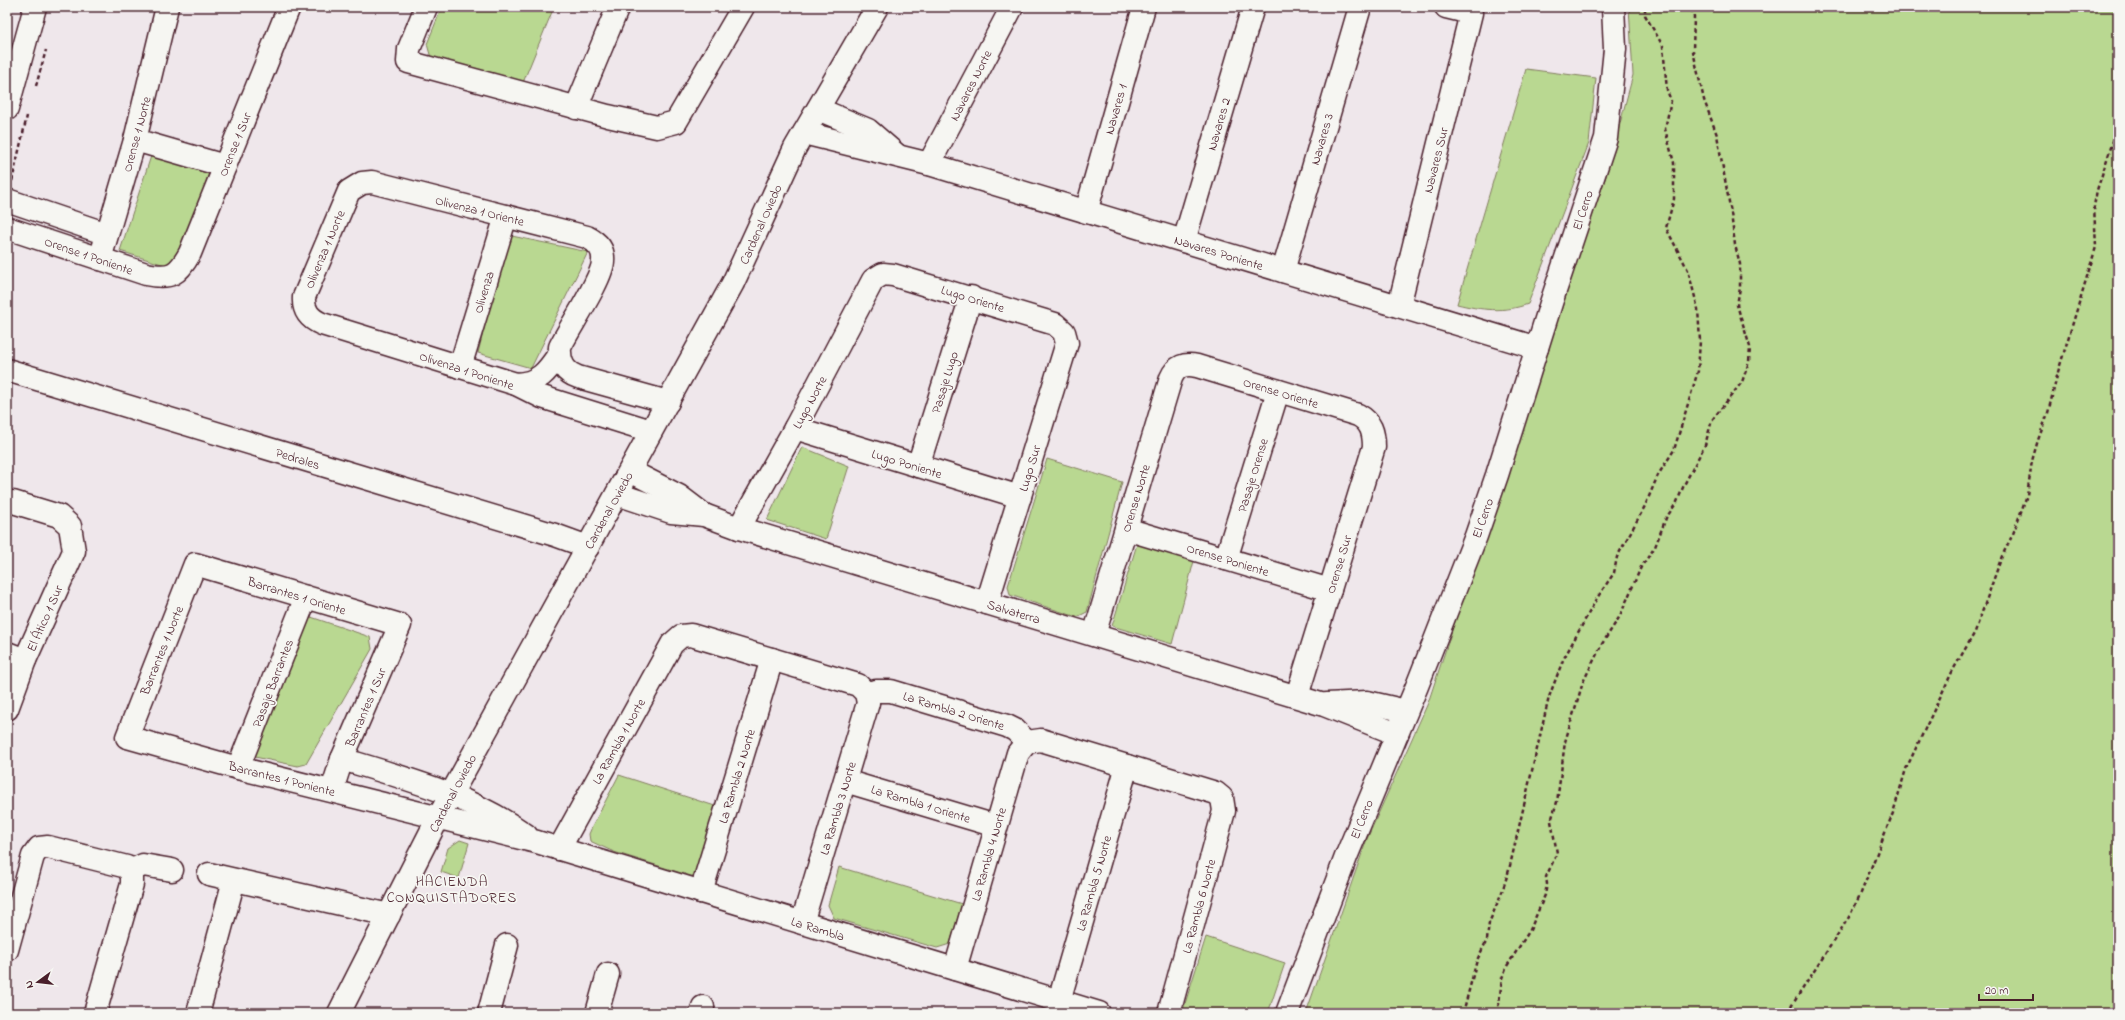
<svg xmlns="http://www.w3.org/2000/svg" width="2125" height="1020" viewBox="0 0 2125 1020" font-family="'Indie Flower',sans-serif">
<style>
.green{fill:#b9d891;stroke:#827c5e}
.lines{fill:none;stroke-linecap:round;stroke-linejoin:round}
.minor-casing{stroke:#4a1f2b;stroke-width:25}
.path{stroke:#4a1f2b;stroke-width:2.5;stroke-dasharray:4 3;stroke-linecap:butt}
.minor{stroke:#f6f6f2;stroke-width:22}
.labels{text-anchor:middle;stroke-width:3.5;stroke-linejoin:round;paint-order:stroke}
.street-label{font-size:13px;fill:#4a1f2b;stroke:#f6f6f2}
.neighbourhood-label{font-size:14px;letter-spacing:1px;fill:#4a1f2b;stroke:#f6f6f2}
</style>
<rect width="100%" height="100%" fill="#efe7eb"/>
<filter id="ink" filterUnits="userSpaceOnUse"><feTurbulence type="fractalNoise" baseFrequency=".025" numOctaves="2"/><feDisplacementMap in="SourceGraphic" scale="8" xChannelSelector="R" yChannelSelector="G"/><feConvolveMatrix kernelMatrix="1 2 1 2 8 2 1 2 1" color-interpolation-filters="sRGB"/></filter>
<g filter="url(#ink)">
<g class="green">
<path d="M442,7h112l-32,78 -91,-27 -4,-14z"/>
<path d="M1629,7h489v1006h-812l61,-174 61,-136 99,-299 79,-228 27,-101z"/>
<path d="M1526,69l70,9 -7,65 -61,161c-24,9 -47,6 -71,0z"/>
<path d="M151,156l58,16 -11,38 -21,46 -12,9 -45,-14z"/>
<path d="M507,235l81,17 -57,116 -53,-15z"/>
<path d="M802,447l47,19 -23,73 -59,-19z"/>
<path d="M1047,459l75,23 -35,130 -10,5 -67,-22 -2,-9z"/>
<path d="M1137,544l57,17 -22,83 -60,-18z"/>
<path d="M311,617l59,20 2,12 -66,115 -8,2 -48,-10 53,-135z"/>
<path d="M619,775l99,32 -22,68 -5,1 -77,-24 -24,-11 -1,-7 3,-7z"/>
<path d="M460,840l9,3 -10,35 -18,-6 7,-24z"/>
<path d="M839,867l123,37 -12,40 -13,4 -103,-30 -6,-13z"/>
<path d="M1206,937l79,26 -17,50h-84l-1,-3z"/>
</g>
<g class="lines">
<defs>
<g id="minor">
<path d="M426,7l-17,42 -1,13 200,54 49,11 19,-5 67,-115"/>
<path d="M576,108l42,-101"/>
<path d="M7,109l28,-102"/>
<path d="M818,109l50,21 30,26"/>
<path d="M804,133l125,31 608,184"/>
<path d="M135,140l90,26"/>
<path d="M929,164l83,-157"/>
<path d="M7,200l100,34"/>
<path d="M1086,212l58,-205"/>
<path d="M7,228l139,46c25,5 32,1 44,-21l99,-246"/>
<path d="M1184,241l69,-234"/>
<path d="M100,259l35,-119 32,-133"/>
<path d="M1283,271l77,-264"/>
<path d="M1399,306l72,-293 -25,-6"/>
<path d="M460,367l46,-151"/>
<path d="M7,370l548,165 33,12"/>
<path d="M516,384c23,-1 31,-12 43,-30"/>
<path d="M795,428l225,69"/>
<path d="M651,431l-109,-34 -26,-13 -194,-60c-12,-5 -19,-13 -18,-27l45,-106 13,-8 10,-1 215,55c10,5 17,12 16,24 0,17 -34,67 -43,86 -1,15 4,25 18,30l90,25"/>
<path d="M918,466l53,-169"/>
<path d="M630,471l49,25 25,19"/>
<path d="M617,494l54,18 33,3 35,13 585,177 73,29"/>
<path d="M7,503l6,-1 46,14 11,10 4,25 -49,109 -18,49"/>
<path d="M739,528l56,-100 78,-148 10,-6 10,1 162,49 9,8 3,11 -80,260"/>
<path d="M1126,529l204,61"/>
<path d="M1226,559l52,-168"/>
<path d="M1094,635l77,-257c5,-12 14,-15 26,-12l161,49c13,7 16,17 16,32l-77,249"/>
<path d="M7,653l18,7"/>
<path d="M866,693l10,-2h15l116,35 8,4 12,12"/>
<path d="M1327,704l40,-2 39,9"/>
<path d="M342,759c63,19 130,37 184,76"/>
<path d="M238,768l68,-171"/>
<path d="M845,781l151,45"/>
<path d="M332,790l10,-31 58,-134 -205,-61 -68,173 111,31 299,74 562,171"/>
<path d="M559,849l113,-205 9,-8 10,-1 167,50 8,8 2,10 -66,220"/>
<path d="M130,871l13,-6 29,5"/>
<path d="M209,874l180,41"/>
<path d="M701,892l71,-233"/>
<path d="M7,950l26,-94 6,-8 9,-1 79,20 5,8v9l-37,129"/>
<path d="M955,969l63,-216 9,-11 14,-2 175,53 6,5 2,13 -55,202"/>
<path d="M1059,1001l68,-235"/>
<path d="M198,1013l36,-133"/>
<path d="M339,1013l99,-195 295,-535 62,-135 82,-141"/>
<path d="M489,1013l18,-68"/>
<path d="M597,1013l11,-39"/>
<path d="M701,1013l2,-6"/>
<path d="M1287,1013l59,-156 71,-171 59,-150 21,-61 55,-175 54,-162 9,-89 -2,-42"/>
</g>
</defs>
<use href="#minor" class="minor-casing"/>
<g class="path">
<path d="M36,86l10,-36"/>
<path d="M12,181l15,-65"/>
<path d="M1463,1013l14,-53 10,-20 2,-17 13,-31 7,-22 40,-173 14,-37 34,-62 17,-25 3,-16 28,-51 13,-31 16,-25 24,-79 2,-30 -2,-32 -10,-39 -22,-42 8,-29v-36l-9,-34 6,-28 -4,-11 -4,-44 -18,-31v-8"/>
<path d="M1495,1013l4,-9 3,-26 5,-12 23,-36 15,-35 2,-11 -1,-7 11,-24 -6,-32 6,-19 8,-60 18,-60 19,-38 18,-28 21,-49 14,-20 11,-29 11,-16 7,-17 21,-40 7,-25 30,-38 7,-20 1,-15 -13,-42 3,-17v-24l-5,-19 -4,-32 -14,-78 -13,-35 -11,-49 1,-34 -3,-10"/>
<path d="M1787,1013l62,-96 12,-24 32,-80 13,-44 47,-99 22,-38 27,-76 11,-22 14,-39 5,-34 6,-21 10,-27 10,-41 38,-125 -2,-41 3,-16 21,-64"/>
</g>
<use href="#minor" class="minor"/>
</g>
</g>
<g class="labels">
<g class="street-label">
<text transform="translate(970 85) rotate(-63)" y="5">Navares Norte</text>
<text transform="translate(1115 109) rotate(-74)" y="5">Navares 1</text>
<text transform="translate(1218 124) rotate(-74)" y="5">Navares 2</text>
<text transform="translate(136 134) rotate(-75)" y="5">Orense 1 Norte</text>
<text transform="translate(1321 139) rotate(-74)" y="5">Navares 3</text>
<text transform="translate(234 144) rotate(-68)" y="5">Orense 1 Sur</text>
<text transform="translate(1435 160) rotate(-76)" y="5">Navares Sur</text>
<text transform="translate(480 210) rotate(14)" y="5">Olivenza 1 Oriente</text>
<text transform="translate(1582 210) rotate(-72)" y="5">El Cerro</text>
<text transform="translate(760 224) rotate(-66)" y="5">Cardenal Oviedo</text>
<text transform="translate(324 249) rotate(-67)" y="5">Olivenza 1 Norte</text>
<text transform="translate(1219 252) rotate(17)" y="5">Navares Poniente</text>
<text transform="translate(89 255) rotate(19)" y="5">Orense 1 Poniente</text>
<text transform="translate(483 292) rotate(-73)" y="5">Olivenza</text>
<text transform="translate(973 298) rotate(17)" y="5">Lugo Oriente</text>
<text transform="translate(467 370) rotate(18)" y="5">Olivenza 1 Poniente</text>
<text transform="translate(944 382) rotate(-73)" y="5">Pasaje Lugo</text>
<text transform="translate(1281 392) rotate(17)" y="5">Orense Oriente</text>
<text transform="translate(809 402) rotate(-62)" y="5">Lugo Norte</text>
<text transform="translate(298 458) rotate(17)" y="5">Pedrales</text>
<text transform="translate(907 463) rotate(17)" y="5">Lugo Poniente</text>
<text transform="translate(1029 468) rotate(-73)" y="5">Lugo Sur</text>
<text transform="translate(1252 475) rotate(-73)" y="5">Pasaje Orense</text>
<text transform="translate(1135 498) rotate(-73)" y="5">Orense Norte</text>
<text transform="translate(608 510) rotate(-61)" y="5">Cardenal Oviedo</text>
<text transform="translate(1482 518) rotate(-71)" y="5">El Cerro</text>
<text transform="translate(1228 559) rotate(17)" y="5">Orense Poniente</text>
<text transform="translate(1338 564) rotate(-73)" y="5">Orense Sur</text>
<text transform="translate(297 595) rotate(17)" y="5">Barrantes 1 Oriente</text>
<text transform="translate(1014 611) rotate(17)" y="5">Salvaterra</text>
<text transform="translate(44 618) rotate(-66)" y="5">El Ático 1 Sur</text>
<text transform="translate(161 650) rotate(-68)" y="5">Barrantes 1 Norte</text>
<text transform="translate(272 683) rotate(-69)" y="5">Pasaje Barrantes</text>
<text transform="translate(365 707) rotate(-67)" y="5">Barrantes 1 Sur</text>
<text transform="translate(954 710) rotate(17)" y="5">La Rambla 2 Oriente</text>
<text transform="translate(618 741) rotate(-61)" y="5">La Rambla 1 Norte</text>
<text transform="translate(736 776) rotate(-73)" y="5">La Rambla 2 Norte</text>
<text transform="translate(282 778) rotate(14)" y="5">Barrantes 1 Poniente</text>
<text transform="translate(452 793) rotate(-62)" y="5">Cardenal Oviedo</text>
<text transform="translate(921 803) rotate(17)" y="5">La Rambla 1 Oriente</text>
<text transform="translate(837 808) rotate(-73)" y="5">La Rambla 3 Norte</text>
<text transform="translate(1361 819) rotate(-68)" y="5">El Cerro</text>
<text transform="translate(988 854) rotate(-74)" y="5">La Rambla 4 Norte</text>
<text transform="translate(1093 883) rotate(-74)" y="5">La Rambla 5 Norte</text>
<text transform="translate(1198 906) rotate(-75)" y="5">La Rambla 6 Norte</text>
<text transform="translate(818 928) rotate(17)" y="5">La Rambla</text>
</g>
<g class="neighbourhood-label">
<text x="452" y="886">HACIENDA<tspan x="452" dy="16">CONQUISTADORES</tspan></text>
</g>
</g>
<rect width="2125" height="1020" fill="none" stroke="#f6f6f2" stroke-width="24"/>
<rect x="12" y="12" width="2101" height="996" fill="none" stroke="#4a1f2b" stroke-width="1.5" filter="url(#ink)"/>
<g transform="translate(38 982) rotate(255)" stroke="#f6f6f2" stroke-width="3" paint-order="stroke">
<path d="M0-3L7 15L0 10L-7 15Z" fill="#4a1f2b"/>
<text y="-6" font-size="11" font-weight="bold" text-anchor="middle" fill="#4a1f2b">N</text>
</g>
<path d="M1979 994v6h54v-6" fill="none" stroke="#4a1f2b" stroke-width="2"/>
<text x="1985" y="994" font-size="12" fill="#4a1f2b" stroke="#f6f6f2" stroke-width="3" paint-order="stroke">20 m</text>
</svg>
